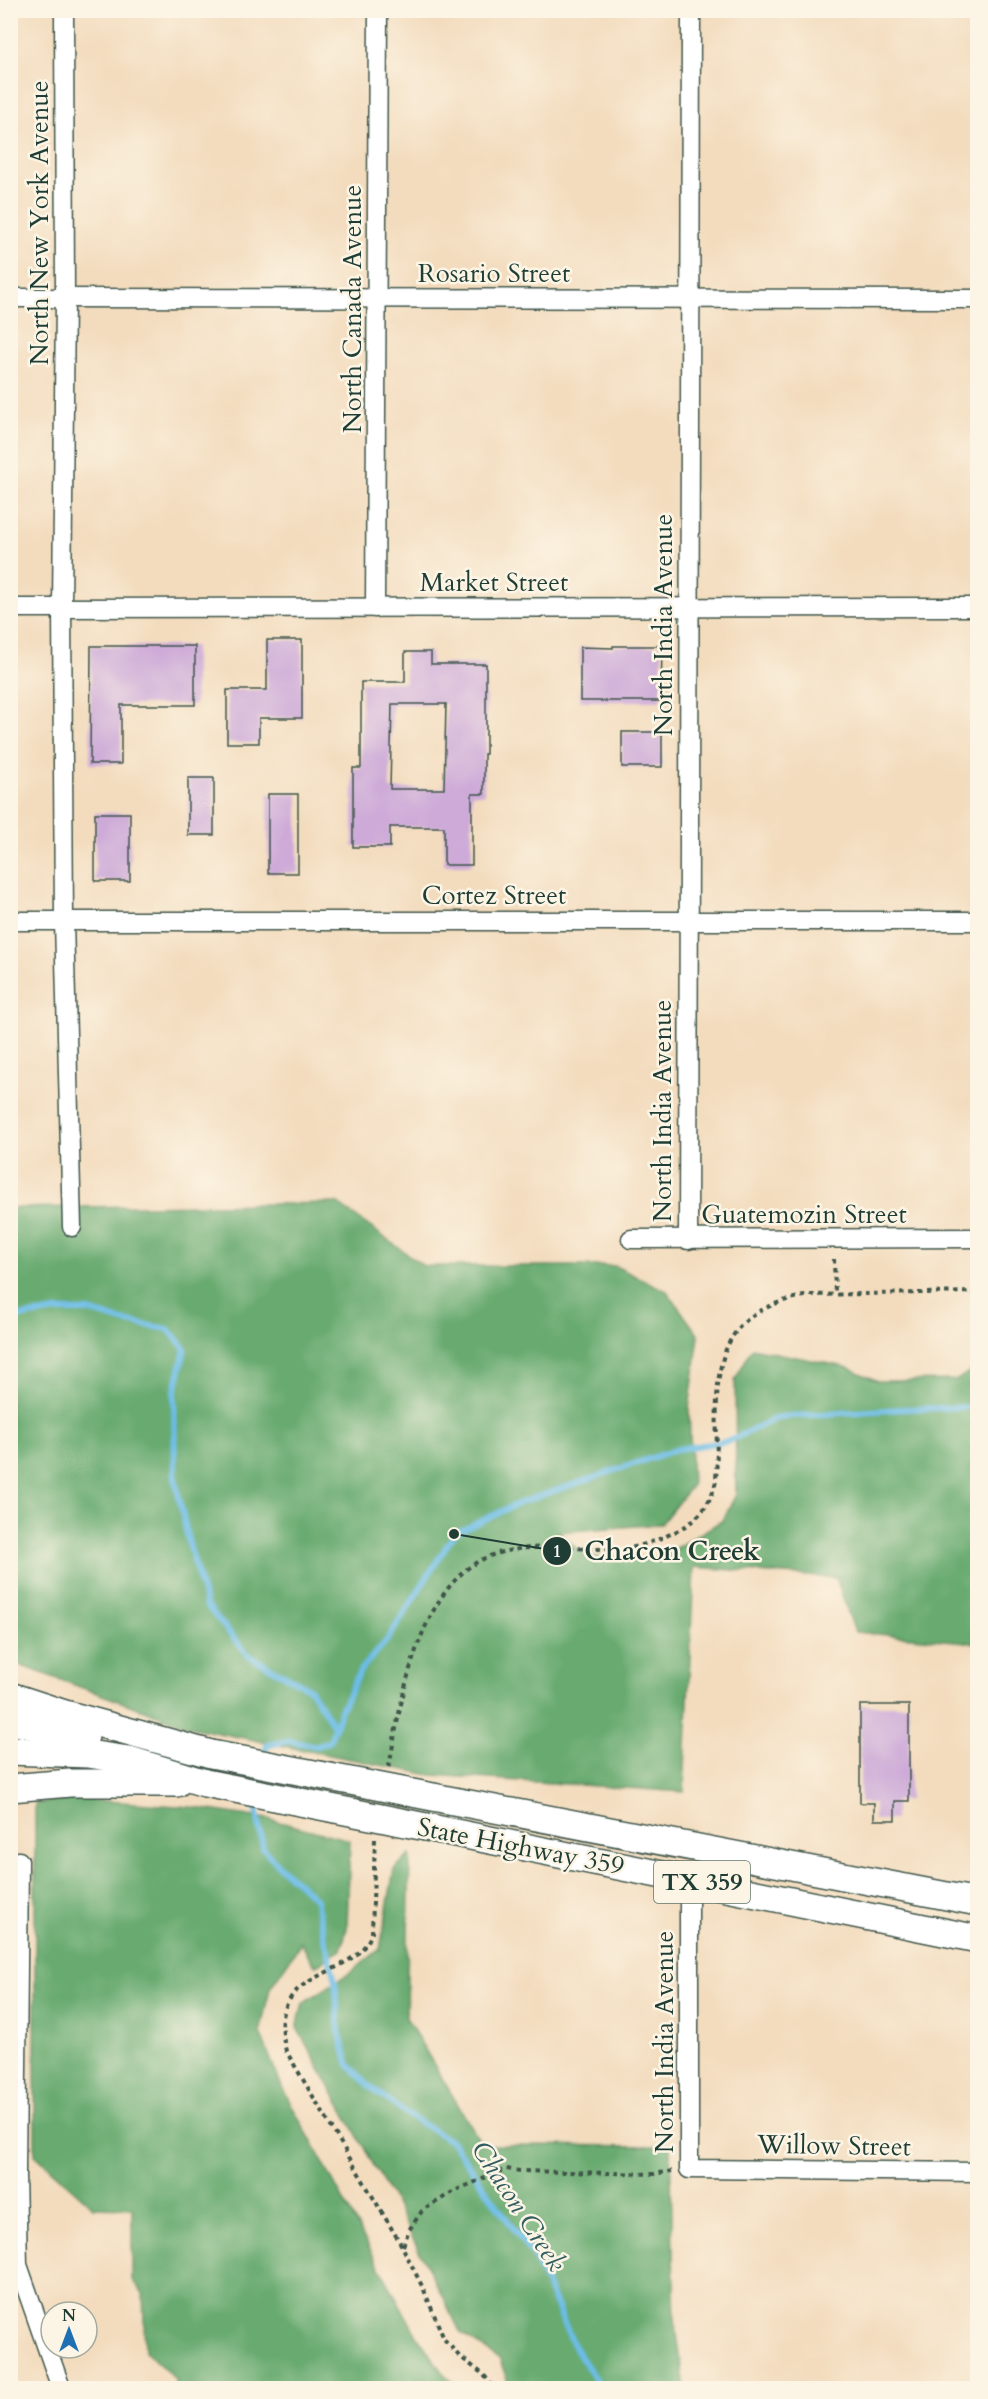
<svg xmlns="http://www.w3.org/2000/svg" width="988" height="2399" viewBox="0 0 988 2399" font-family="Cardo,serif">
<style>
.forest{fill:#67aa6f;stroke:#437452;stroke-width:1.5}
.lines{fill:none;stroke-linecap:round;stroke-linejoin:round}
.stream{stroke:#6cbde7;stroke-width:6}
.building{fill:#cdaad8;fill-rule:evenodd}
.street-casing{stroke:#3f5549;stroke-width:21}
.primary-casing{stroke:#3f5549;stroke-width:30}
.path{stroke:#3f5549;stroke-width:4;stroke-dasharray:4.5 4.5;stroke-linecap:butt}
.street{stroke:#fff;stroke-width:18}
.primary{stroke:#fff;stroke-width:27}
.primary-bridge-casing{stroke:#3f5549;stroke-width:30;stroke-linecap:butt}
.primary-bridge{stroke:#fff;stroke-width:27}
.labels{text-anchor:middle;stroke-width:5;stroke-linejoin:round;paint-order:stroke}
.shield{fill:#fcf5e5;stroke:#617469;stroke-width:1.5}
.shield-label{font-size:24px;font-weight:bold;fill:#1f3d34}
.street-label{font-size:26px;fill:#1f3d34;stroke:#fcf5e5}
.water-label{font-size:27px;font-style:italic;fill:#325d61;stroke:#fcf5e5}
.leader{fill:none;stroke:#1f3d34;stroke-width:2}
.callout-dot{fill:#1f3d34;stroke:#fcf5e5;stroke-width:2}
.mark-label{font-size:18px;text-anchor:middle;font-weight:bold;fill:#fff}
.callout-label{font-size:27px;text-anchor:middle;font-weight:bold;fill:#1f3d34;stroke:#fcf5e5;stroke-width:5;stroke-linejoin:round;paint-order:stroke}
</style>
<rect width="100%" height="100%" fill="#fcf5e5"/>
<filter id="ink" filterUnits="userSpaceOnUse"><feTurbulence type="fractalNoise" baseFrequency=".0167" numOctaves="2"/><feDisplacementMap in="SourceGraphic" scale="12" xChannelSelector="R" yChannelSelector="G"/><feConvolveMatrix kernelMatrix="1 2 1 2 8 2 1 2 1" color-interpolation-filters="sRGB"/></filter>
<filter id="wash" filterUnits="userSpaceOnUse"><feTurbulence type="fractalNoise" baseFrequency=".008" numOctaves="4" result="noise"/><feDisplacementMap in="SourceGraphic" scale="24" xChannelSelector="R" yChannelSelector="G"/><feGaussianBlur stdDeviation="1.35" result="paint"/><feColorMatrix in="noise" values="0 0 0 0 0 0 0 0 0 0 0 0 0 0 0 0 0 1.4 0 .05"/><feComposite in="paint" operator="in"/></filter>
<g filter="url(#wash)">
<rect width="100%" height="100%" fill="#f3dcbe"/>
<g class="forest">
<path d="M337,1203l87,63h191l52,25 32,45 -10,73 3,76 -31,39 -103,8 29,25 73,1 63,-38 13,-26 -1,-114 17,-32 94,19 32,14 79,-1 20,-14v277l-122,-11 -19,-54 -142,-11 -10,225 -253,-17 -238,-47 -182,-66 -1,-454z"/>
<path d="M78,1799l113,8 77,12 82,21 -3,88 -6,22 -26,16 -14,-23 -31,45 -10,45 22,54 134,247 26,38 18,16h-285v-9l-30,-28 -2,-58 -11,-13v-72l-39,-1 -58,-52v-352z"/>
<path d="M410,1855l-4,163 76,127 188,1 5,174 10,68h-175l-10,-28 -39,-27 -63,-124 -101,-181 6,-25 47,-30 30,-24 14,-80z"/>
</g>
<g class="lines">
<g class="stream">
<path d="M10,1318l47,-7h32l33,10 46,8 17,20 -11,45 1,84 13,62 18,65 43,51 61,33 25,39"/>
<path d="M262,1757l5,-12 22,-4 29,5 12,-5 10,-29 21,-43 27,-30 66,-105 65,-31 159,-54 51,-8 50,-24 125,-8 74,-2"/>
<path d="M255,1801l8,47 18,20 34,30 20,83 4,51 10,33 19,20 38,29 46,28 83,117 41,91 26,38"/>
</g>
</g>
<g id="blocks">
<g class="building">
<path d="M267,640h35v78h-43v25h-32v-53h40z"/>
<path d="M91,646h104v59h-74v59h-31z"/>
<path d="M613,646h49l-1,55h-81v-54l33,1z"/>
<path d="M405,652h26v12h55v90h-2v40h-12v71h-28v-38h-54v20h-37v-79h8v-86h44zM392,704h54l-2,85h-54z"/>
<rect x="622" y="732" width="40" height="35"/>
<rect x="188" y="778" width="26" height="57"/>
<rect x="268" y="794" width="30" height="79"/>
<rect x="95" y="813" width="35" height="68"/>
<path d="M860,1705h49v96h-14v19h-21v-17h-14z"/>
</g>
</g>
</g>
<g filter="url(#ink)">
<use href="#blocks" fill-opacity="0" stroke="#3f5549" stroke-width="1.5"/>
<g class="lines">
<defs>
<g id="street">
<path d="M64,10l1,288 -3,310 2,313 8,306"/>
<path d="M10,298l968,1"/>
<path d="M10,608l968,-1"/>
<path d="M375,608l3,-598"/>
<path d="M10,921h968"/>
<path d="M631,1239l347,-1"/>
<path d="M688,1240l3,-1230"/>
<path d="M10,1862l9,-1 -3,313 2,91 43,123"/>
<path d="M689,1879v290l289,3"/>
</g>
<g id="primary">
<path d="M10,1696l55,18 146,40"/>
<path d="M10,1721l75,15"/>
<path d="M10,1751l78,3 41,6 76,23"/>
<path d="M10,1788l60,-5h107"/>
<path d="M433,1797l545,105"/>
<path d="M426,1827l552,112"/>
</g>
</defs>
<use href="#street" class="street-casing"/>
<use href="#primary" class="primary-casing"/>
<g class="path">
<path d="M834,1259l1,35"/>
<path d="M389,1767c11,-61 24,-144 69,-190 42,-43 107,-26 161,-28 21,-1 41,-10 60,-19 20,-11 32,-27 37,-49 5,-86 -21,-168 94,-186l168,-3"/>
<path d="M375,1839l-3,94c-20,52 -108,31 -86,118l116,195 22,44 20,49 15,17 24,18 11,14"/>
<path d="M403,2246l6,-16 13,-19 32,-20 52,-22 14,2 134,3 18,-3"/>
</g>
<use href="#street" class="street"/>
<use href="#primary" class="primary"/>
<defs>
<g id="primary-bridge">
<path d="M211,1754l222,43"/>
<path d="M205,1783l221,44"/>
</g>
</defs>
<use href="#primary-bridge" class="primary-bridge-casing"/>
<use href="#primary-bridge" class="primary-bridge"/>
</g>
</g>
<g class="labels">
<rect class="shield" x="654" y="1861" width="96" height="42" rx="4.5"/>
<g class="shield-label">
<text x="702" y="1890">TX 359</text>
</g>
<g class="street-label">
<text transform="translate(39 223) rotate(-90)" y="9">North New York Avenue</text>
<text x="494" y="282">Rosario Street</text>
<text transform="translate(352 309) rotate(-90)" y="9">North Canada Avenue</text>
<text x="494" y="591">Market Street</text>
<text transform="translate(663 625) rotate(-90)" y="9">North India Avenue</text>
<text x="494" y="904">Cortez Street</text>
<text transform="translate(662 1111) rotate(-90)" y="9">North India Avenue</text>
<text x="804" y="1223">Guatemozin Street</text>
<text transform="translate(521 1846) rotate(11)" y="9">State Highway 359</text>
<text transform="translate(664 2042) rotate(-90)" y="9">North India Avenue</text>
<text transform="translate(834 2145) rotate(1)" y="9">Willow Street</text>
</g>
<g class="water-label">
<text transform="translate(519 2206) rotate(57)" y="9">Chacon Creek</text>
</g>
</g>
<path class="leader" d="M454 1534L557 1551"/>
<g class="callout-dot">
<circle cx="454" cy="1534" r="6"/>
<circle cx="557" cy="1551" r="15"/>
</g>
<g class="mark-label">
<text x="557" y="1557">1</text>
</g>
<g class="callout-label">
<text x="672" y="1560">Chacon Creek</text>
</g>
<rect width="988" height="2399" fill="none" stroke="#fcf5e5" stroke-width="36"/>
<g transform="translate(69 2330)"><circle r="28" fill="#fcf5e5" stroke="#a4ab9e" stroke-width="1.5"/>
<path d="M0-4.5L10 22L0 15L-10 22Z" fill="#1f6fb2"/>
<text y="-9" font-size="16" font-weight="bold" text-anchor="middle" fill="#1f3d34">N</text>
</g>
</svg>
